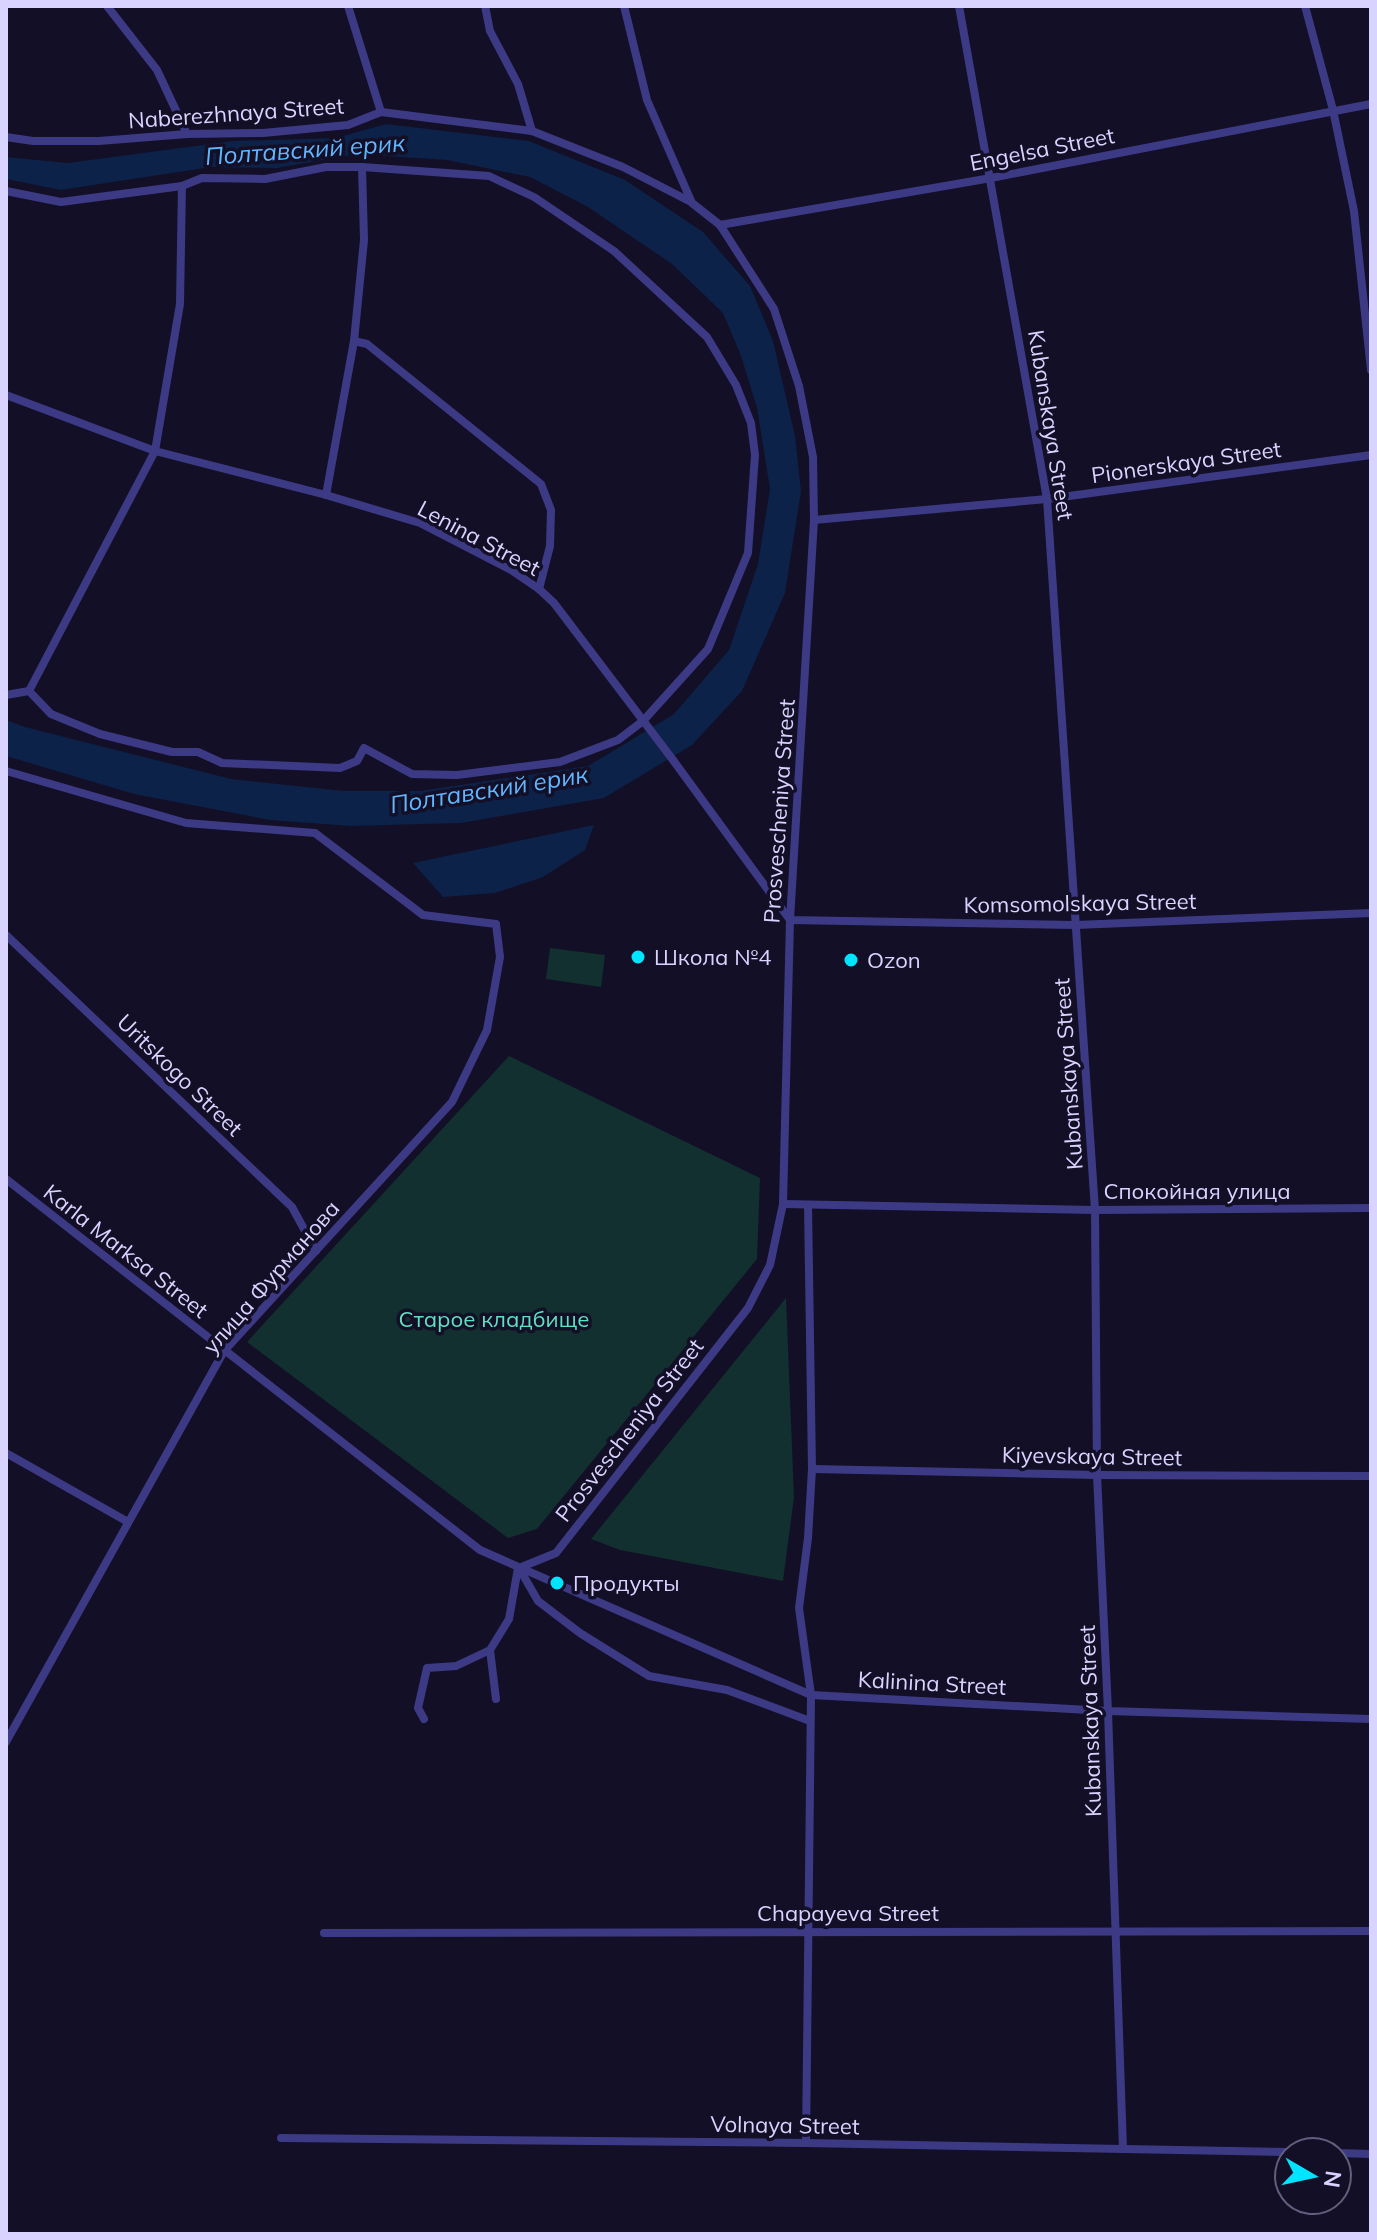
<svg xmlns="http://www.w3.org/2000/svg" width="1377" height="2240" viewBox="0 0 1377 2240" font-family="Mulish,sans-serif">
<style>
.green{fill:#12302f}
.water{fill:#0c2248}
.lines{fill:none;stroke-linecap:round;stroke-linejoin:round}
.street{stroke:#3d3a85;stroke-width:8}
.poi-dot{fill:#00e5ff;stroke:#130f26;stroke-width:3}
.labels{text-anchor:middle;stroke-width:7;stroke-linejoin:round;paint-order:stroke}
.street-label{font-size:22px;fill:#d9d4ff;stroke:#130f26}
.poi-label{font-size:22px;fill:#d9d4ff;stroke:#130f26;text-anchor:start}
.park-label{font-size:22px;fill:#5fe0c0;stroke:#130f26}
.water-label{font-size:24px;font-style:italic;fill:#62b6ff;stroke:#130f26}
</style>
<rect width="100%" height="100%" fill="#130f26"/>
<g class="green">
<path d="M550,948l55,7 -4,32 -55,-8z"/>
<path d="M509,1056l251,122 -3,81 -220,270 -29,9 -261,-196z"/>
<path d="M786,1298l8,199 -11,84 -163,-31 -29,-11z"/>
</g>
<g class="water">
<path d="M386,124l143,17 96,39 78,52 47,54 23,55 22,95 6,55 -16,102 -43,98 -50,54 -88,53 -143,25 -110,3 -81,-6 -136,-26 -128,-38v-36l19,7 206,52 113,12h76l168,-25 86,-52 55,-64 29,-86 12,-75 -13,-81 -16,-52 -18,-43 -51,-49 -84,-57 -58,-30 -83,-17 -91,-6 -79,14 -66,-1 -150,23 -55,-11v-22l62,6 165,-22 103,-3z"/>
<path d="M594,825l-9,25 -42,27 -48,16 -52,4 -30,-34z"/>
</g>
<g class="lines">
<g class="street">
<path d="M107,6l50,64 30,64"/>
<path d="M348,6l33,106"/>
<path d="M485,6l5,25 28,53 14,47"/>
<path d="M959,6l88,493 48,711 2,265 11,236 15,438"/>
<path d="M1305,6l28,104 21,101 17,159"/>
<path d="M6,137l27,4h66l88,-7 76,-1 85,-8 33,-13 151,19 91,36 68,35"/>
<path d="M6,191l55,11 121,-16 20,-8 63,1 61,-12h36l127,9 45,21 80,54 93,86 29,48 15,38 4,32 -7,98 -40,96 -65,72 -25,19 -58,22 -103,13 -45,-1 -48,-26 -7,13 -17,7 -118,-5 -24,-11h-26l-72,-18 -49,-20 -22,-23 -23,4"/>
<path d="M720,225l271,-47 380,-74"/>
<path d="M354,341l13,3 174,140 10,26 -1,36 -11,43"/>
<path d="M6,395l149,56 171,44 94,28 91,47 28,19 15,14 119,157 117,160 286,5 295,-12"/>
<path d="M326,495l28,-154 10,-101 -2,-73"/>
<path d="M814,520l233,-21 324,-44"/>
<path d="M29,691l126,-240 25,-147 2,-118"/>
<path d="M6,771l180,52 129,10 108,82 73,9 4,33 -13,73 -35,72 -228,249 -218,391"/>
<path d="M6,935l286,272 24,44"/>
<path d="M6,1179l474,371 331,145 297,16 263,8"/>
<path d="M783,1204l312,6 276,-2"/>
<path d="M6,1453l122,69"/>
<path d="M812,1469l285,6 274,1"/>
<path d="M519,1568l37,-15 192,-245 22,-43 13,-61 7,-284 24,-400 -1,-63 -14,-71 -25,-77 -54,-84 -28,-22 -45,-103 -23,-94"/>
<path d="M519,1568l19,33 42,32 69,43 78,14 83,31"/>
<path d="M496,1699l-6,-49 19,-31 9,-51"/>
<path d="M424,1719l-6,-11 9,-40 29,-2 34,-16"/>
<path d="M324,1933l1047,-2"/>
<path d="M281,2138l525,5 483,9"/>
<path d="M806,2143l5,-448 -12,-87 9,-70 4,-69 -4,-264"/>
<path d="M1337,2153l34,1"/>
</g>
</g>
<g class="poi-dot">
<circle cx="638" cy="957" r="8"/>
<circle cx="851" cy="960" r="8"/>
<circle cx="557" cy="1583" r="8"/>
</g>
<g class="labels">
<g class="street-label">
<text transform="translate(236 113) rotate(-4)" y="8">Naberezhnaya Street</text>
<text transform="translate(1042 149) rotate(-11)" y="8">Engelsa Street</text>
<text transform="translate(1051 425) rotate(81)" y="8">Kubanskaya Street</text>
<text transform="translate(1186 462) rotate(-8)" y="8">Pionerskaya Street</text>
<text transform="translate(479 538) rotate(28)" y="8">Lenina Street</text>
<text transform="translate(779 811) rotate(-86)" y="8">Prosvescheniya Street</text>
<text transform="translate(1080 903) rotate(-1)" y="8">Komsomolskaya Street</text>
<text transform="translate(1068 1074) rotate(-94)" y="8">Kubanskaya Street</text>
<text transform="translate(180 1075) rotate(44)" y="8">Uritskogo Street</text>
<text x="1197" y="1199">Спокойная улица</text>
<text transform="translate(126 1251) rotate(38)" y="8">Karla Marksa Street</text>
<text transform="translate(271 1277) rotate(-49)" y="8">улица Фурманова</text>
<text transform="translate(629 1430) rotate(-52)" y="8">Prosvescheniya Street</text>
<text transform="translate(1092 1456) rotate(1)" y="8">Kiyevskaya Street</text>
<text transform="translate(932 1683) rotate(3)" y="8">Kalinina Street</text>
<text transform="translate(1090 1721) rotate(-92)" y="8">Kubanskaya Street</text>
<text x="848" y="1921">Chapayeva Street</text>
<text transform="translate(785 2125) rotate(1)" y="8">Volnaya Street</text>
</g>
<g class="poi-label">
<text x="654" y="965">Школа №4</text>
<text x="867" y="968">Ozon</text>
<text x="573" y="1591">Продукты</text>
</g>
<g class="park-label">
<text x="494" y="1327">Старое кладбище</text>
</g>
<g class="water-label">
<text transform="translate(305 150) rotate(-4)" y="8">Полтавский ерик</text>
<text transform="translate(489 790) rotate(-9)" y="8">Полтавский ерик</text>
</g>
</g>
<rect width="1377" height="2240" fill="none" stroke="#d9d4ff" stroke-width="16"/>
<g transform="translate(1313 2176) rotate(99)"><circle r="38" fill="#130f26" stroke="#625e7d" stroke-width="2"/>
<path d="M0-6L14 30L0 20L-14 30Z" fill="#00e5ff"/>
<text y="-12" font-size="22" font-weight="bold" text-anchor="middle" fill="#d9d4ff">N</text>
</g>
</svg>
